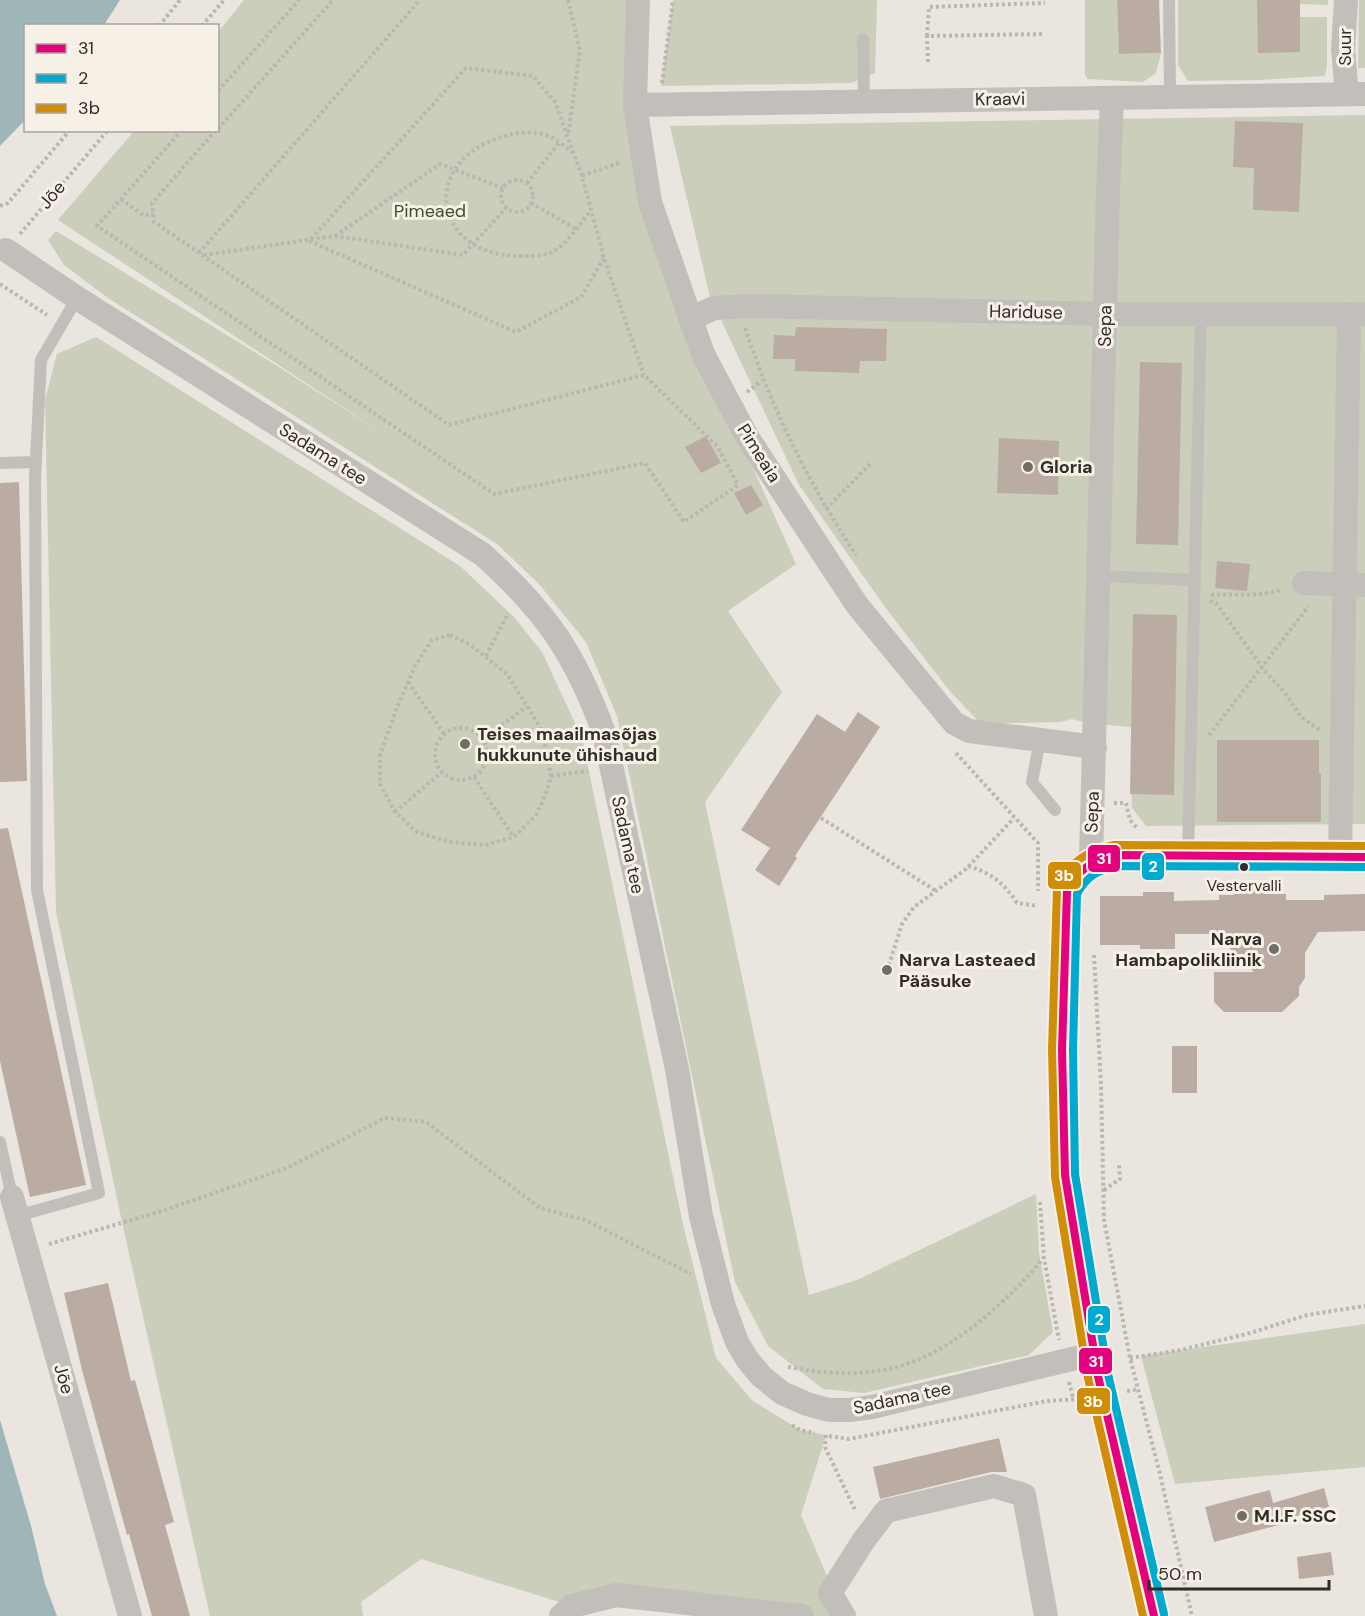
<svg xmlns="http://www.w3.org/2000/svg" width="1365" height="1616" viewBox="0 0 1365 1616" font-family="'DM Sans',sans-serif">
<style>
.green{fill:#cacebb}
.water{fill:#9eb6b8}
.building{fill:#bbaca3}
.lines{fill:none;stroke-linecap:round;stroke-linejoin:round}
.path{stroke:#bbb6b1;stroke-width:4;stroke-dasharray:3 3;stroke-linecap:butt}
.service{stroke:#c2beb9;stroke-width:12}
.minor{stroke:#c2beb9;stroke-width:24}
.tertiary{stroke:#c2beb9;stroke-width:30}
.bus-1-casing{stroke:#f6f0e7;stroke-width:12}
.bus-2-casing{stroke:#f6f0e7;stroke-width:12}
.bus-3-casing{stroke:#f6f0e7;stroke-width:12}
.bus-1{stroke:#e5007d;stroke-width:8}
.bus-2{stroke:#00a9ce;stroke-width:8}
.bus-3{stroke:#d08e08;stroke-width:8}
.poi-dot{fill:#726d68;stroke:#f6f0e7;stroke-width:2}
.bus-dot{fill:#322c28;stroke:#f6f0e7;stroke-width:2}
.labels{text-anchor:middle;stroke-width:6;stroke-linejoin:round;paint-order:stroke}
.bus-label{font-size:16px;fill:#322c28;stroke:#f6f0e7}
.street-label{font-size:18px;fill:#322c28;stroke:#f6f0e7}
.park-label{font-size:18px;fill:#404d2f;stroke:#f6f0e7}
.poi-label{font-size:18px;font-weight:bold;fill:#322c28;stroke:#f6f0e7;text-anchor:start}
.line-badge{stroke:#f6f0e7;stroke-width:2}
.badge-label{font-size:16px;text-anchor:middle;font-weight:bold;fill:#fff}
</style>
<rect width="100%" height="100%" fill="#eae5df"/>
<g class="green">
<path d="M244,0h387l-3,109 96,294 72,161 -68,47 54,81 -77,110 104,493 48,-15 179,-86 3,58 14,80 -24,23 -165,38 -41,-4 -55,-43 -33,-64 -118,-566 -31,-74 -47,-58 -42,-40 -389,-246 -44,-33 -16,-25 8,-9 215,131 111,71 -324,-213 76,-89 84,-1v-98z"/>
<path d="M673,0h204l-2,73 -24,10 -190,3z"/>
<path d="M1085,0h32l2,54 42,-1 -5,20 -13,9 -56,-3 -2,-5z"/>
<path d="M1178,0h150v5l-28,-1v13h27v48l-2,11 -67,4 -70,1 -10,-16z"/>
<path d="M1359,0h6v68h-7z"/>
<path d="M1365,115v709l-219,2 -14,-18 -1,-81 -44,-4 -15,-4 -12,3 -79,2 -33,-35 -63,-82 -86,-122 -89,-188 -40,-171z"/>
<path d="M96,337l364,229 54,51 28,35 40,86 100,482 34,138 37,43 47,29 26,5 -25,80 43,101h-42l-186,-21 -44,11 -151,-47 -60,43 2,14h-153l-88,-394 -66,-310 -11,-512 12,-46z"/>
<path d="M1365,1324v143l-190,17 -34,-128z"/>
</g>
<g class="water">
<path d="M0,0h120l-16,25 -78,1 -1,94 -25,26z"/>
<path d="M0,1420l31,106 14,58 12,32h-57z"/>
</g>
<g class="building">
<path d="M1117,0h42l2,53 -42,1z"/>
<path d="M1257,0h43v52l-42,1z"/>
<path d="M1235,121l68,2 -4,89 -46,-2 1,-42 -21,-1z"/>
<path d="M796,327l91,2 -1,32h-26l-1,12 -64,-2v-12h-22l1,-24 21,1z"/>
<path d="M1140,362l42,1 -4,182 -42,-1z"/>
<path d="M706,436l15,27 -20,10 -16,-26z"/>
<path d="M999,438l60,3 -1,54 -61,-2z"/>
<path d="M19,482l8,299 -27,1v-299z"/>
<path d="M751,485l12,20 -17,10 -12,-22z"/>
<path d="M1217,561l33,3 -3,27 -32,-3z"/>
<path d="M1133,614l44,1 -3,180 -44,-1z"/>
<path d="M858,712l22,15 -85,129 2,2 -18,28 -24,-16 15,-22 -29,-18 76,-116 28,18z"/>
<path d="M1217,740h102v34h2v48h-104z"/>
<path d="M8,828l78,357 -56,12 -30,-136v-232z"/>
<path d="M1282,887v7h4v6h38v-5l41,-1v37l-47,1 -13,21v25l-6,9v9l-17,16h-58l-10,-10v-30h40l-39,-38h-40v15h-35v-4h-40v-49h43v-4h31v9l45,-1v-5h14l8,-7z"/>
<rect x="1172" y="1046" width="25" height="47"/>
<path d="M108,1283l23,98 4,-1 39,142 -9,3 25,91h-38l-23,-82 -2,1 -45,-165 -18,-77z"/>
<path d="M999,1438l8,34h-16l-111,27 -7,-32z"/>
<path d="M1324,1488l5,19 -51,14 1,4 -65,17 -9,-35 65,-17 3,13z"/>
<path d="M1331,1552l3,23 -35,4 -2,-22z"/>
</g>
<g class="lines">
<g class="path">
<path d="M568,0l12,51 -12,84"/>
<path d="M159,26l21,-26"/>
<path d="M202,26l22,-26"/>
<path d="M927,36l2,-29 116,-4"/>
<path d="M928,62l-1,-26 118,-2"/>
<path d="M662,83l11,-83"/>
<path d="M218,91l81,-91"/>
<path d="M218,129l115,-129"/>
<path d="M182,130l-85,96 397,268 151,-31 39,59 54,-37 -21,-39 -73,-71 -195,50 -295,-203 -2,-19 64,-73"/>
<path d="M573,153c-7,-5 -14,-12 -22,-16 -17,-8 -42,-4 -58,3 -72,29 -58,111 21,116 10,0 26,1 36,-3 18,-9 29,-28 41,-43"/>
<path d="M619,163l-37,13 22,82 40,117"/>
<path d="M582,176l-27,-74 -22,-26 -67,-8 -157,173 207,91 65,-35 23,-39"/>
<circle cx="517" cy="196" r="16"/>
<path d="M527,183l32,-40"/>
<path d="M121,199l22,16 10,-1"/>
<path d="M531,203l45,26"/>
<path d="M0,206l8,-3 62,-73"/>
<path d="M20,234l88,-104"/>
<path d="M335,236l105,-72 63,24"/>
<path d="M199,253l221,-253"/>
<path d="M204,255l131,-19 128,19 43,-47"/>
<path d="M0,284l47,31"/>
<path d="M745,328c28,83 63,154 111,227"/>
<path d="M747,392l16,-12"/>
<path d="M826,509l46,-47"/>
<path d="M1211,595c25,-2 48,3 72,-6"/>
<path d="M1210,601l6,2 48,67 21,23 16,24 19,13"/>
<path d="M450,635l19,9 38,30 35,56 9,46 -5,18 -10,21 -22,22 -29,8 -36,-3 -32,-10 -22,-20 -15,-28v-29l16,-45 19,-44 17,-26z"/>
<path d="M486,656l22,-43"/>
<path d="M408,682l37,53"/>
<circle cx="461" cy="754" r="26"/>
<path d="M1209,735l100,-129"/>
<path d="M482,739l45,-32"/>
<path d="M956,753l82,90v48"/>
<path d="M551,776l37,-5"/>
<path d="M474,777l39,59"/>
<path d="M1114,803h12l4,17 8,9"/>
<path d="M395,812l47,-40"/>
<path d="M821,818l115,73"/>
<path d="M968,866c22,6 37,18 49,37l21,3"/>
<path d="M1094,955l7,130 3,135 26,138 30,116 32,142"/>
<path d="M887,971l15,-47 12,-17 52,-38 48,-51"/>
<path d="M1104,1190l16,-11 -1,-14"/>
<path d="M1040,1202l4,56 15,82"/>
<path d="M49,1244l110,-32 128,-44 98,-50 41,4 114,86 45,12 106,54"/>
<path d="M1130,1358l51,-8 69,-17 57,-18 58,-9"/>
<path d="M788,1367c87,16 137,2 204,-56 19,-17 36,-33 51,-53"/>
<path d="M1069,1382l4,16"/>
<path d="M1127,1391l11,-2"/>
<path d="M792,1425l8,5 15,3"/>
<path d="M826,1435l-1,12 31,65"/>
<path d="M829,1436l20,3 198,-38 31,-2"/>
</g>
<g class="service">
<path d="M1169,0l1,97"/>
<path d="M863,39l1,62"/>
<path d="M0,463l36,-1"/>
<path d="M1099,576l96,4"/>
<path d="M1040,740l-8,42 23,28"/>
<path d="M1188,855l13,-541"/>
<path d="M0,1142l12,55"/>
<path d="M17,1216l82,-23 -62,-303 -2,-412 6,-118 36,-62"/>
</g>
<g class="minor">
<path d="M638,0l-3,105 15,97 53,152 43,81 82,126 29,44 97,118 15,8 126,16"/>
<path d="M1346,0l-3,49 4,45"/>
<path d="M635,105l730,-11"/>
<path d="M6,250l71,48 405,256c63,56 93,99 122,179l73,336 24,147 22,88 14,38 10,17 14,17 21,17 25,11 22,6h21l22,-3 221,-53"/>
<path d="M690,319l24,-11 38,-2 353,8h260"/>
<path d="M1304,583l61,2"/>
<path d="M1340,857l9,-543"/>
<path d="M1091,862l17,-671 4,-93"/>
<path d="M12,1197l118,419"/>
<path d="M561,1616l11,-10 44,-11 186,21"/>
<path d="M844,1616l-14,-23 34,-53 22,-29 108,-25 30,9 22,121"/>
</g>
<path class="tertiary" d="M1154,1616l-56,-240 -33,-201 -3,-125 5,-159c12,-26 23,-30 49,-36l249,2"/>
<defs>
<path id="bus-1" d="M1154,1616l-56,-240 -33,-201 -3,-125 5,-159c11,-22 25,-30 49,-36l249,2"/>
<path id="bus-2" d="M1164,1614l-56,-240 -33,-200 -2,-124 4,-156c10,-18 21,-24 40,-28l248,1"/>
<path id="bus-3" d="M1143,1616l-55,-238 -33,-201 -3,-127 5,-162c12,-26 30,-37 57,-43l251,1"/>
</defs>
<use href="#bus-1" class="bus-1-casing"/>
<use href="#bus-2" class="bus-2-casing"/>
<use href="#bus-3" class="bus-3-casing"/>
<use href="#bus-1" class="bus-1"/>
<use href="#bus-2" class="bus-2"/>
<use href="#bus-3" class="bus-3"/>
</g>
<g class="poi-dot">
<circle cx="1028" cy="467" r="6"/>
<circle cx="465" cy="744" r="6"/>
<circle cx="1274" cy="949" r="6"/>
<circle cx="887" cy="970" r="6"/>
<circle cx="1242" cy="1516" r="6"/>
</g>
<circle class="bus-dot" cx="1244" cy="867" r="5"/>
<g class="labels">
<g class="bus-label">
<text x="1244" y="891">Vestervalli</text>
</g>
<g class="street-label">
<text transform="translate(1345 47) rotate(-90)" y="6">Suur</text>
<text transform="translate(1000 99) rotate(-1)" y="6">Kraavi</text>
<text transform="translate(52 195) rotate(-50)" y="6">Jõe</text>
<text transform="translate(1026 312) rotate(1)" y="6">Hariduse</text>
<text transform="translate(1105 326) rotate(-89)" y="6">Sepa</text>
<text transform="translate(759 453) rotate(58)" y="6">Pimeaia</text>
<text transform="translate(323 454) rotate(32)" y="6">Sadama tee</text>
<text transform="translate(1092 812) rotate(-88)" y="6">Sepa</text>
<text transform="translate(628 845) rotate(78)" y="6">Sadama tee</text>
<text transform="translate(64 1379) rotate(74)" y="6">Jõe</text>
<text transform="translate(902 1398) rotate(-12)" y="6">Sadama tee</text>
</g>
<g class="park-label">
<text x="430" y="217">Pimeaed</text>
</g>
<g class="poi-label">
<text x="1040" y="473">Gloria</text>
<text x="477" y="740">Teises maailmasõjas<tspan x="477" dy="21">hukkunute ühishaud</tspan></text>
<text x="1262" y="945" text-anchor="end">Narva<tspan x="1262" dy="21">Hambapolikliinik</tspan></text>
<text x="899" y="966">Narva Lasteaed<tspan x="899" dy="21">Pääsuke</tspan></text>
<text x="1254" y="1522">M.I.F. SSC</text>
</g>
</g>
<g class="line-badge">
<rect x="1087" y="844" width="34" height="29" rx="6" fill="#e5007d"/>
<rect x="1141" y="852" width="24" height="29" rx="6" fill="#00a9ce"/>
<rect x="1047" y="861" width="35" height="29" rx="6" fill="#d08e08"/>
<rect x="1087" y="1305" width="24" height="29" rx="6" fill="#00a9ce"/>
<rect x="1078" y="1347" width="35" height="28" rx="6" fill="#e5007d"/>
<rect x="1076" y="1387" width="35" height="28" rx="6" fill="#d08e08"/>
</g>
<g class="badge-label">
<text x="1104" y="864">31</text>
<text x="1153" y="872">2</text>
<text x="1064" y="881">3b</text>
<text x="1099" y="1325">2</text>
<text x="1096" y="1367">31</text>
<text x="1093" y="1407">3b</text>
</g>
<rect x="24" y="24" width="195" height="108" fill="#f6f0e7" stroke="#a8a29b" stroke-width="1.5"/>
<rect x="36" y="44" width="30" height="9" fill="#e5007d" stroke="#a8a29b" stroke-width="1.5"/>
<text x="78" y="54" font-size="18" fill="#322c28">31</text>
<rect x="36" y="74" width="30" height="9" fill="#00a9ce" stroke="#a8a29b" stroke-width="1.5"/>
<text x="78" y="84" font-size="18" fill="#322c28">2</text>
<rect x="36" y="104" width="30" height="9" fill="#d08e08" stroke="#a8a29b" stroke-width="1.5"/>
<text x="78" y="114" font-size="18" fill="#322c28">3b</text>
<path d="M1149 1580v9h180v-9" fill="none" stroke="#322c28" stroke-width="3"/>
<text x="1158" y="1580" font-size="18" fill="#322c28" stroke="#f6f0e7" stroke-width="4.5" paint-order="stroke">50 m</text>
</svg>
